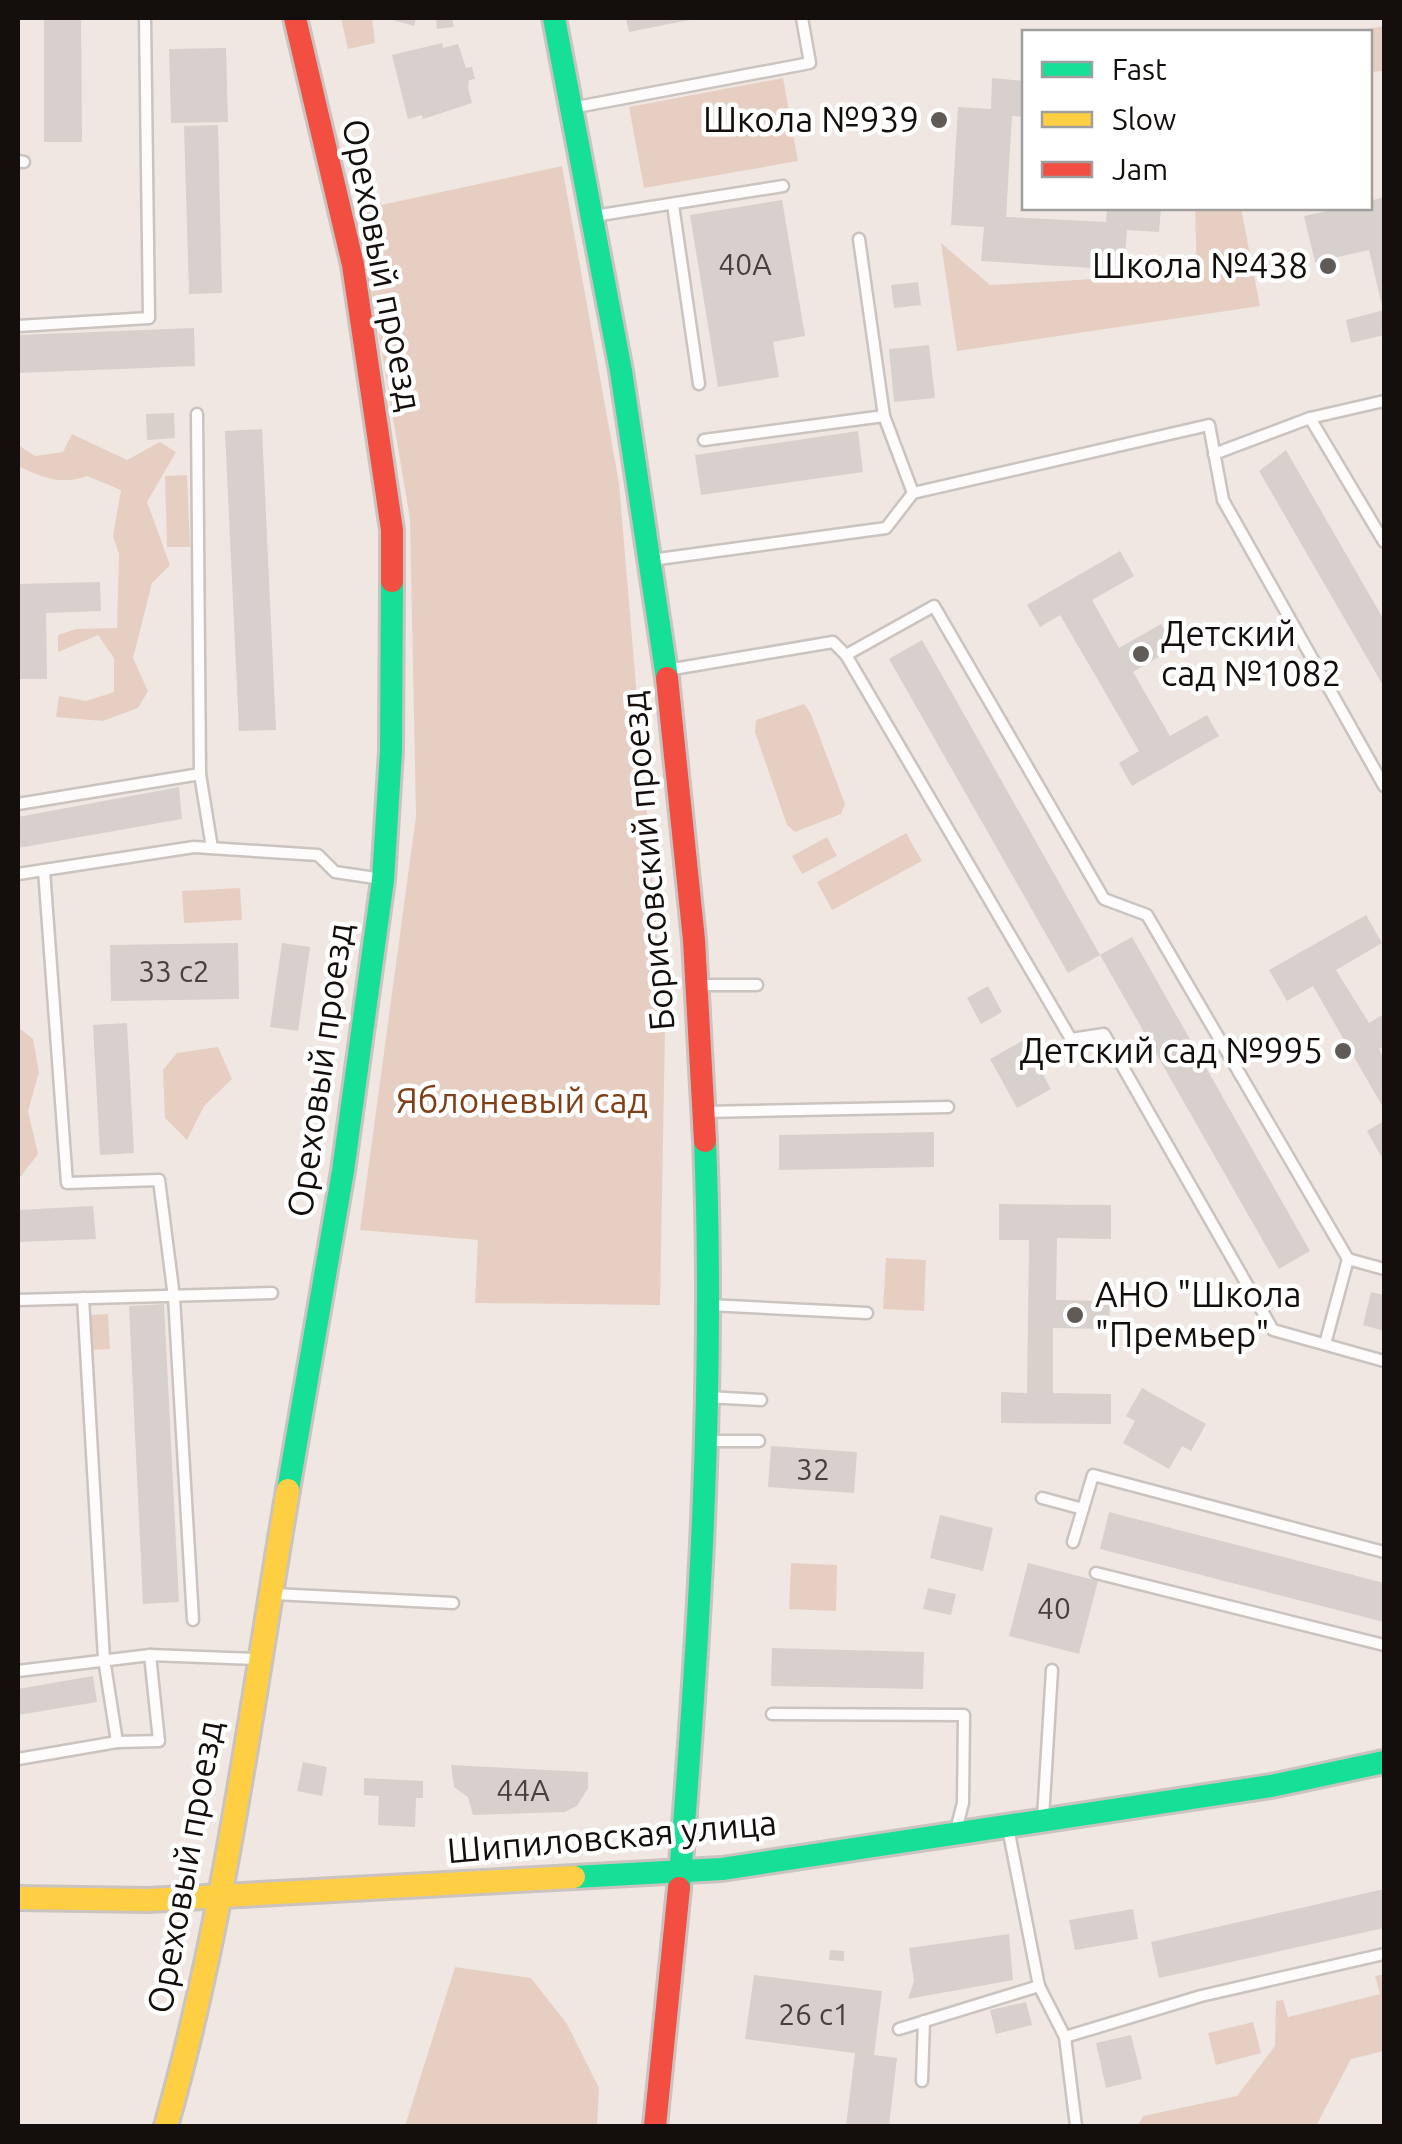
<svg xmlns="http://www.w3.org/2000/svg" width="1402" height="2144" viewBox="0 0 1402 2144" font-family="Ubuntu,sans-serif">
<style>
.green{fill:#e6cfc2}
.building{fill:#d8d0cc}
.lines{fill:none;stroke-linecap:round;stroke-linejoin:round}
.lane-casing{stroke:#cac3bf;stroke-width:15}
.fast-casing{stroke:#cac3bf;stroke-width:28}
.slow-casing{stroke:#cac3bf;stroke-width:28}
.jam-casing{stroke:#cac3bf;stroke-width:28}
.lane{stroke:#fdfbfb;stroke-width:10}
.fast{stroke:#16e098;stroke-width:22}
.slow{stroke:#ffcf43;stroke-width:22}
.jam{stroke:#f24e42;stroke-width:22}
.poi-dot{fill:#615b57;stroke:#fff;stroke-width:4}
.labels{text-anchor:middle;stroke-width:9;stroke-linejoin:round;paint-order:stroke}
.number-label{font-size:30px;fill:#47413e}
.poi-label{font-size:35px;fill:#140f0c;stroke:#fff;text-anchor:end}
.street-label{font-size:35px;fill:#140f0c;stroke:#fff}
.park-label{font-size:35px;fill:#803f16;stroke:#fff}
</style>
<rect width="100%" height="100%" fill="#f0e7e2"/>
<g class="green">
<path d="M341,18h31l3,25 -27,6z"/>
<path d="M1384,26v62l-1,-17 -13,1v-40h-19z"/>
<path d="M783,78l15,83 -154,27 -15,-81z"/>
<path d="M562,166l57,317 46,547 -5,275 -185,-2 3,-63 -118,-10 56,-414 -6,-297 -52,-309z"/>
<path d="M1195,208h46l19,98 -303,45 -16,-108 49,42 207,-12z"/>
<path d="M72,434l55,26 33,-18 16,10 -29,50 23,63 -18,18 -19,75 15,33 -10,17 -35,13 -47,-4 3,-21 27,5 28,-9v-34l-16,-23 -40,17v-17l18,-6 41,-1 2,-74 -6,-18 8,-46 -34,-14c-25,10 -46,1 -69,-10v-21l17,11 28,-4z"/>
<path d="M187,475l3,72h-23l-2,-71z"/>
<path d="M804,704l7,10 34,90 -4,10 -46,18 -8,-7 -32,-93 1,-12z"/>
<path d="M906,833l16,28 -90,49 -15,-28z"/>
<path d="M827,837l10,19 -35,18 -10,-18z"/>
<path d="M240,888l2,32 -58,3 -2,-32z"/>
<path d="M18,1027l15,12 6,33 -11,39 10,43 -20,26z"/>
<path d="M218,1047l14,32 -28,27 -17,34 -22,-22 -2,-48 14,-17z"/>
<path d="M886,1258l40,2 -2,51 -41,-2z"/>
<path d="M108,1314l2,35 -20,1 -2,-35z"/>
<path d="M791,1563l46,2 -1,46 -47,-2z"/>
<path d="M455,1967l76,11 36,46 32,64 -2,38h-192z"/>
<path d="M1384,1974v77l-33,8 -35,67h-178l5,-10 94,-20 38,-50 1,-45 7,-1 5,17 92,-23 -5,-18z"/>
<path d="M1253,2022l8,31 -45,12 -8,-32z"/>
</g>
<g class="building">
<path d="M44,18h37l1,124h-38z"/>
<path d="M385,18h31l-2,8z"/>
<path d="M436,18h16l2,9 -17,2z"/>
<path d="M626,18h68v1l-65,13z"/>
<path d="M442,43l1,5 15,-4 8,24 6,-1 3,12 -6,1 -1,8 4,15 -49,16 -1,-4 -14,4 -16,-64z"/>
<path d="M226,48l2,74 -57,1 -2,-74z"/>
<path d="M992,78l32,3v36l-12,-1 -6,101 100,5 1,-14h54l-2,24 -32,-2 -3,40 -143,-9 3,-34 -33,-2 7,-118 33,2z"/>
<path d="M218,125l4,168 -33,1 -5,-168z"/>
<path d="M1384,197v113h-1l-14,-60 -54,12 -11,-46 37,-8h29v-7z"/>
<path d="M782,200l23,136 -32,6 6,35 -61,10 -28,-172z"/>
<path d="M918,282l3,23 -27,3 -3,-23z"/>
<path d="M1384,310v25l-33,8 -5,-23z"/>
<path d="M194,328l1,38 -177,7v-38z"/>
<path d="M929,345l6,53 -41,4 -5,-53z"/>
<path d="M174,413l1,25 -28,2 -1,-26z"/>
<path d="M262,429l14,301 -37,1 -14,-300z"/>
<path d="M858,431l5,41 -162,23 -6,-40z"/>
<path d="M1286,450l98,170v67l-125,-216z"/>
<path d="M1120,551l14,25 -42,24 27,48 42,-24 13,24 -41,24 37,64 37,-21 12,21 -87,50 -13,-23 20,-12 -41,-71 -38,-65 -20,12 -13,-22z"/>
<path d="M100,582l1,29 -55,2 1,66h-29v-95z"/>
<path d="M922,640l178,315 -32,18 -179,-314z"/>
<path d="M179,787l3,32 -164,29v-31z"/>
<path d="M1366,915l16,28 -46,27 33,53 15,-9v32l-5,3 5,10v50l-71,-123 -26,15 -18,-31z"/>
<path d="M1132,937l178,314 -31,18 -179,-314z"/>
<path d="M238,943l1,56 -128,2 -1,-56z"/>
<path d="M282,943l28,4 -12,84 -28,-4z"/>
<path d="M988,986l14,26 -21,12 -14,-26z"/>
<path d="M127,1023l7,130 -34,2 -7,-130z"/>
<path d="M1024,1040l27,49 -34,19 -27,-49z"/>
<path d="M1384,1121v40l-17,-30z"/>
<path d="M934,1132v35l-155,3v-35z"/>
<path d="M999,1204l112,1v34l-54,-1 -1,62 54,1 -1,28 -56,-1v65l58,1v30l-110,-1v-31l26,1 2,-153h-30z"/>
<path d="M93,1206l3,33 -78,3v-32z"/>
<path d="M1371,1292l13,3v36l-21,-6z"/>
<path d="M164,1304l15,298 -36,2 -14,-298z"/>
<path d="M1142,1388l64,36 -15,27 -9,-5 -13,23 -46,-26 12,-22 -9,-5z"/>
<path d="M771,1446l86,6 -3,41 -86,-6z"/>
<path d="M1109,1512l275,71v39l-284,-73z"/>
<path d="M940,1515l53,13 -10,43 -53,-13z"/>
<path d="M1028,1563l70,18 -19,73 -70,-18z"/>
<path d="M928,1588l28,6 -5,21 -28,-6z"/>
<path d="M772,1648l152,4 -1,37 -152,-3z"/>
<path d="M93,1676l4,26 -79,13v-26z"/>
<path d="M303,1762l24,5 -5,29 -25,-5z"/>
<path d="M451,1765l137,7v16l-11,18 -12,6 -92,3 -5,-18 -14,-10z"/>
<path d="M364,1778l59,3v17h-7l-1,29 -37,-2 1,-29 -15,-1z"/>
<path d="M1384,1889v39l-225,50 -8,-36z"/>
<path d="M1133,1909l5,30 -63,11 -6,-30z"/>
<path d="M1009,1934l4,46 -105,19 6,-18 -5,-33z"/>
<path d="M830,1950l14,1v10l-15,-1z"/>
<path d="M754,1975l128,16 -8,64 23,3 -8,68h-43l9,-73 -110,-14z"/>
<path d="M1026,2002l6,23 -36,9 -6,-24z"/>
<path d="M1131,2035l11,44 -36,9 -10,-45z"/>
</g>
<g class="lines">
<defs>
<g id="lane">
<path d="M577,107l233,-44 -8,-45"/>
<path d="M18,161l6,1"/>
<path d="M673,205l26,179"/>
<path d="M594,216l189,-30"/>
<path d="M859,239l25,177 29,77"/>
<path d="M18,326l131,-8 -4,-300"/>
<path d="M197,414l3,360"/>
<path d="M1310,418l74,-17"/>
<path d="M704,440l180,-24"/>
<path d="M1214,454l96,-36 74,124"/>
<path d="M651,560l235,-32 27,-35 296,-68 14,75 161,286"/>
<path d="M846,655l88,-49 170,293 43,16 201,344 -23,85"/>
<path d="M667,670l166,-28 13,13 225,384 33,-5 169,296 111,31"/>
<path d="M18,804l182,-30 12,74"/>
<path d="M44,870l23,313 92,-3 15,117 19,323"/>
<path d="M18,874l176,-27 124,8 17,17 47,7"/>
<path d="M701,985h56"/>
<path d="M704,1112l244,-5"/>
<path d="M1348,1259l36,10"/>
<path d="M83,1298l21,361 13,83 42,-1 -9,-86"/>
<path d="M18,1300l254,-7"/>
<path d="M708,1305l159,8"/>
<path d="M707,1397l54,3"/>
<path d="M706,1441h53"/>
<path d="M1042,1498l41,11"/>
<path d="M1073,1542l20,-67 291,77"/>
<path d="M1096,1573l288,72"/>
<path d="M274,1594l179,9"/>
<path d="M18,1671l132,-16 107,4"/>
<path d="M772,1714l192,1 -1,88 -7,27"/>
<path d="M18,1759l99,-17"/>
<path d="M1043,1818l9,-148"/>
<path d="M1008,1828l31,158 26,51 136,-41 183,-42"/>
<path d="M899,2029l140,-43"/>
<path d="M1065,2037l11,89"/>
<path d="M922,2081l2,-60"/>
</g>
<g id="fast">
<path d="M554,18l67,353 46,307"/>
<path d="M288,1490l55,-319 40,-291 8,-129 1,-170"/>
<path d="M574,1877l148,-8 549,-83 113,-24"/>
<path d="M679,1888c20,-248 36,-498 26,-747"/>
</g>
<g id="slow">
<path d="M18,1898l130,2 426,-23"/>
<path d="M166,2126c59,-207 86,-424 122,-636"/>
</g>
<g id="jam">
<path d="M295,18l58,247 39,265v51"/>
<path d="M667,678l27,262 11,201"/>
<path d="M655,2126l24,-238"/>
</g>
</defs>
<use href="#lane" class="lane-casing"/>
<use href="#fast" class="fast-casing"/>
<use href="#slow" class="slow-casing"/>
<use href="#jam" class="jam-casing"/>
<use href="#lane" class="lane"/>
<use href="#fast" class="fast"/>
<use href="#slow" class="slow"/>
<use href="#jam" class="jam"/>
</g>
<g class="poi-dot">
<circle cx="939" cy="120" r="10"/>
<circle cx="1328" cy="266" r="10"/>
<circle cx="1141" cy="654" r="10"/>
<circle cx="1343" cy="1051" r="10"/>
<circle cx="1075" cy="1315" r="10"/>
</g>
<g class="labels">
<g class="number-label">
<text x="745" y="275">40А</text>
<text x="174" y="982">33 с2</text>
<text x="813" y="1480">32</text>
<text x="1054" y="1619">40</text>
<text x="523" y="1801">44А</text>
<text x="814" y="2025">26 с1</text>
</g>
<g class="poi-label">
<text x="919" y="132">Школа №939</text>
<text x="1308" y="278">Школа №438</text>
<text x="1161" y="646" text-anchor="start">Детский<tspan x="1161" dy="40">сад №1082</tspan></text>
<text x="1323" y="1063">Детский сад №995</text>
<text x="1095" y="1307" text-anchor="start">АНО "Школа<tspan x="1095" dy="40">"Премьер"</tspan></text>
</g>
<g class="street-label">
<text transform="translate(382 265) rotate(79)" y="12">Ореховый проезд</text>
<text transform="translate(648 861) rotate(-95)" y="12">Борисовский проезд</text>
<text transform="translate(320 1070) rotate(-82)" y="12">Ореховый проезд</text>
<text transform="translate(612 1837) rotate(-5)" y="12">Шипиловская улица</text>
<text transform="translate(185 1867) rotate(-80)" y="12">Ореховый проезд</text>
</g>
<g class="park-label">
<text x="522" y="1113">Яблоневый сад</text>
</g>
</g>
<rect width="1402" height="2144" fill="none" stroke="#140f0c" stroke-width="40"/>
<rect x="1022" y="30" width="350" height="180" fill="#ffffff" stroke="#a19f9e" stroke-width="2.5"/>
<rect x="1042" y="62" width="50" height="15" fill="#16e098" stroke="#a19f9e" stroke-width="2.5"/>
<text x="1112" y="80" font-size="30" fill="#140f0c">Fast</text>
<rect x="1042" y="112" width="50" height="15" fill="#ffcf43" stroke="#a19f9e" stroke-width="2.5"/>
<text x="1112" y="130" font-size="30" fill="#140f0c">Slow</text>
<rect x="1042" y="162" width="50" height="15" fill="#f24e42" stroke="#a19f9e" stroke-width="2.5"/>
<text x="1112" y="180" font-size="30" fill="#140f0c">Jam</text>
</svg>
